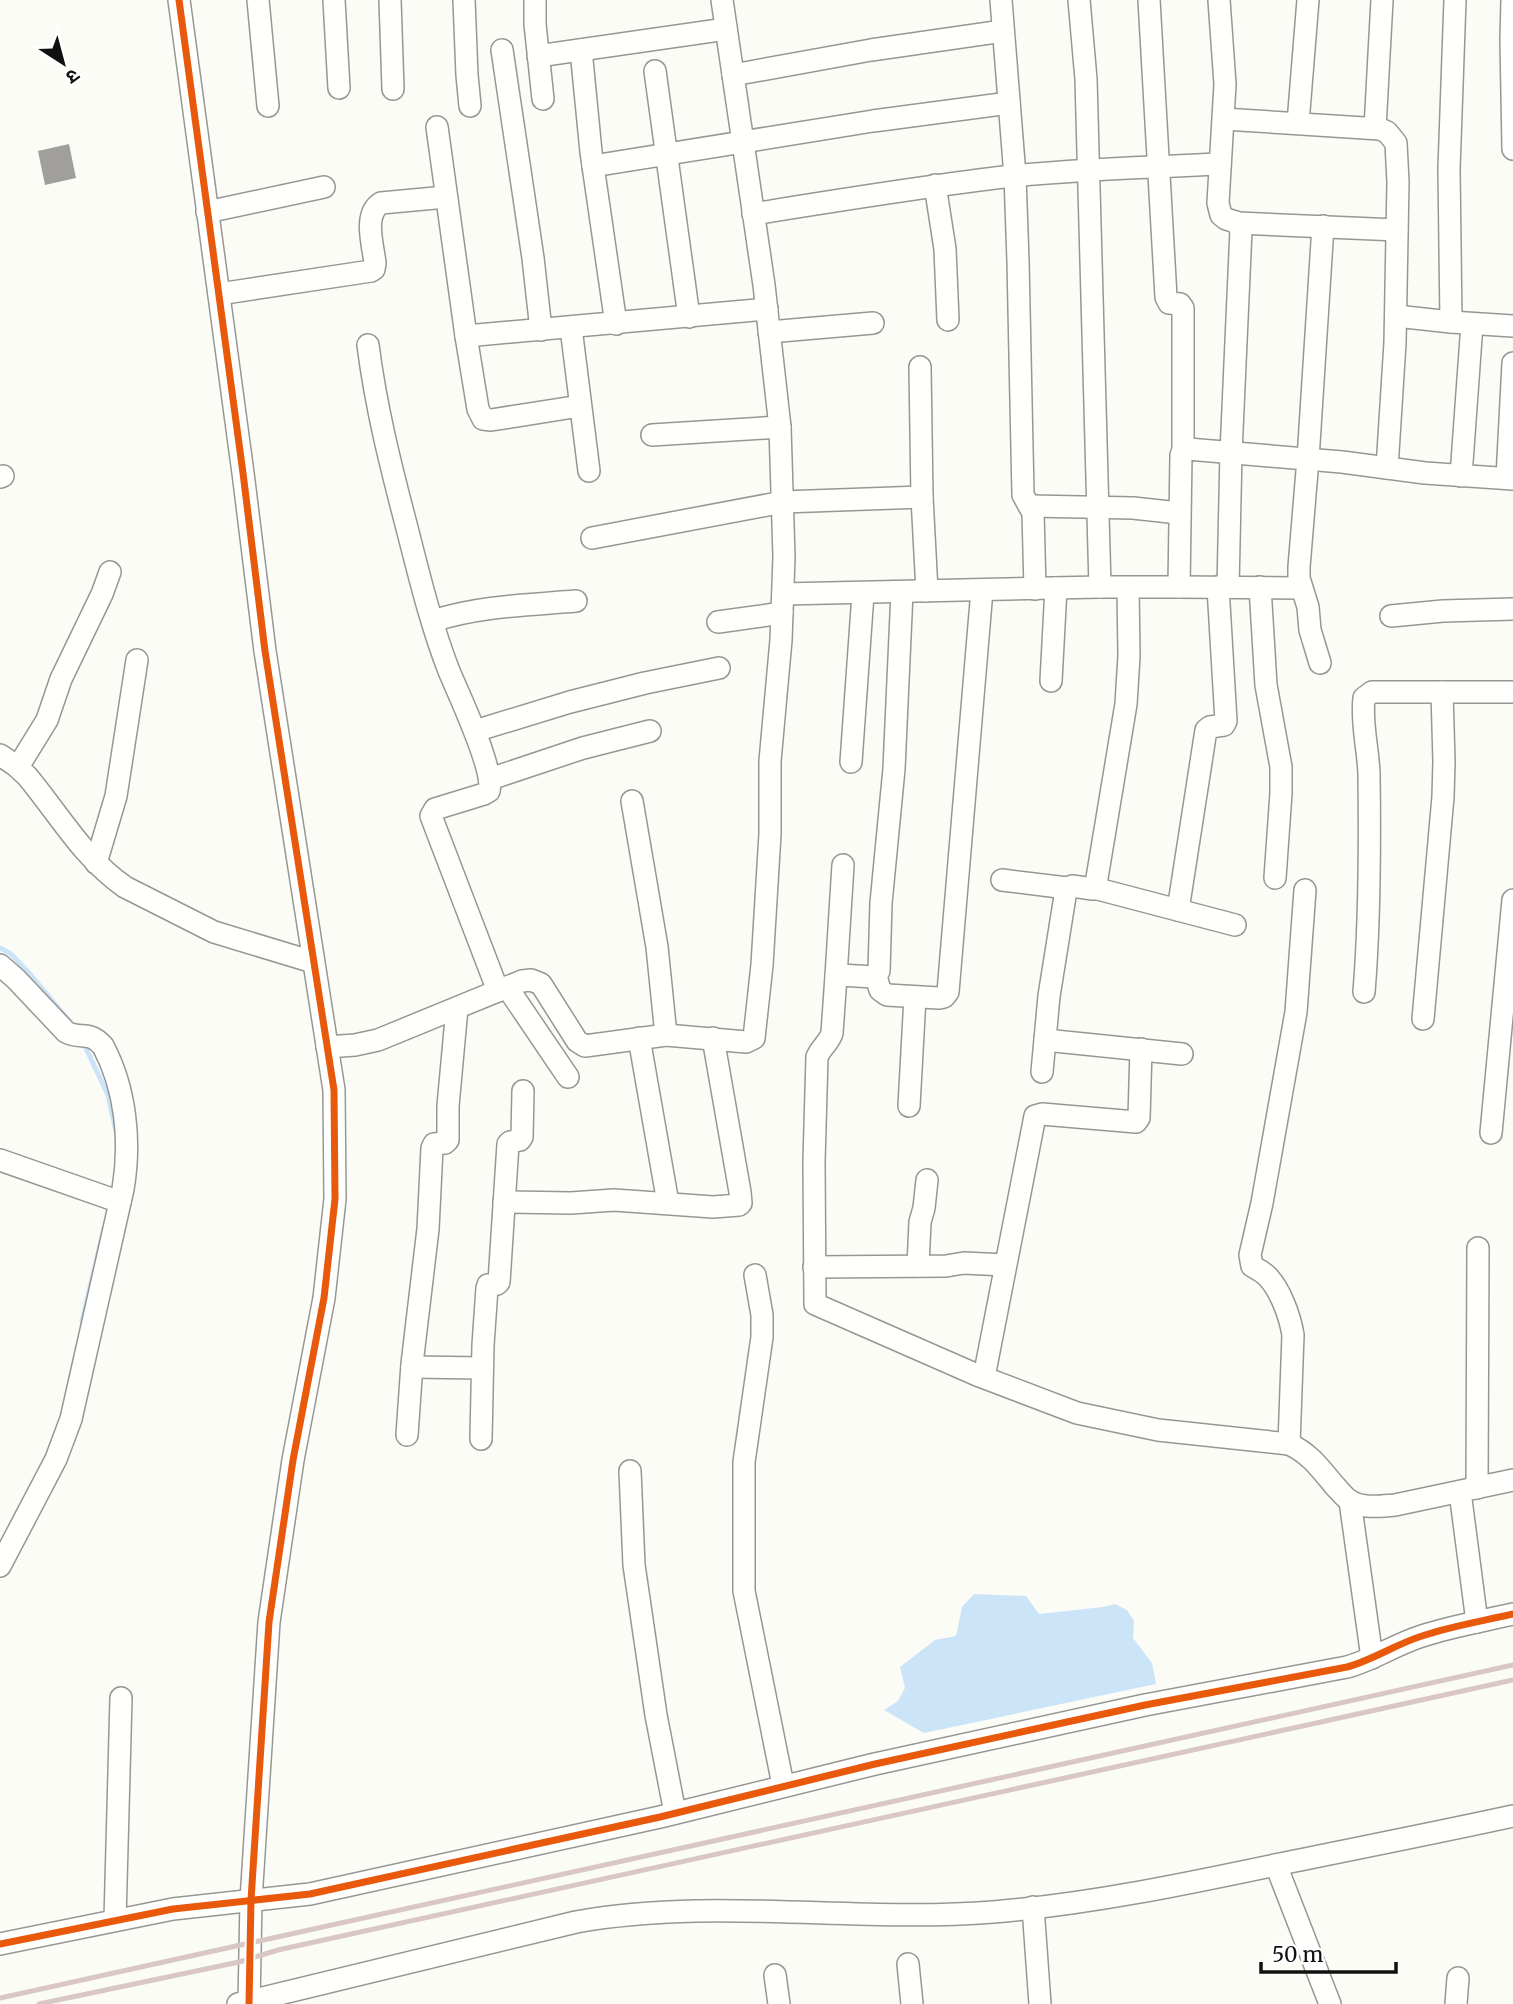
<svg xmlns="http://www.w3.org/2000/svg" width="1513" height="2004" viewBox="0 0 1513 2004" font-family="Merriweather,'Noto Sans Devanagari',serif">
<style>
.water{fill:#cce4f7}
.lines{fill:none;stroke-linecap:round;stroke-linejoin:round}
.stream{stroke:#cce4f7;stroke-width:5}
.building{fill:#a09f9b}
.minor-casing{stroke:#969694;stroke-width:24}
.minor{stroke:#fffffe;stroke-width:21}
.rail{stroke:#d9c7c5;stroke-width:5}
.cycleway-casing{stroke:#fff;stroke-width:11}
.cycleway{stroke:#e8590c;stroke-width:7}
</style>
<rect width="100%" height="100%" fill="#fcfcf7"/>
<path class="water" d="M974,1594l52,2 13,18 64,-7 12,-3 12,6 7,11 -1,17 19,25 4,21 -232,49 -40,-23 14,-9 7,-13 -5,-21 35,-27 21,-4 6,-29z"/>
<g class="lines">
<g class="stream">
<path d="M0,948l11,6 19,20 46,55"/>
<path d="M82,1040l26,55 9,41"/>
<path d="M82,1321l22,-93"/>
</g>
</g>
<path class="building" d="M69,144l7,34 -31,7 -7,-34z"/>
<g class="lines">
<defs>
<g id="minor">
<path d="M179,0l64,473 22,178 69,439 1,109 -11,99 -31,162 -24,162 -18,278 -2,104"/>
<path d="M258,0l10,106"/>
<path d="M334,0l5,88"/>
<path d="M390,0l3,89"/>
<path d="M464,0l3,75 3,31"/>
<path d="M535,0v24l8,75"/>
<path d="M1001,0l14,176 3,85 5,234 10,18 2,76"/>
<path d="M1079,0l7,79 14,508"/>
<path d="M1149,0l17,297 3,6 11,1 3,4v143"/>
<path d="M1219,0l6,84 -7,119 3,12 5,4 10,3 5,8 -10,223 -3,134"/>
<path d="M1512,0l-1,40 2,109"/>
<path d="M502,50l31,208 8,72"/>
<path d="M581,50l10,102 25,172"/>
<path d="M538,56l188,-27"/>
<path d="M655,71l34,246"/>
<path d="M733,75l138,-25 132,-19"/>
<path d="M1224,119l156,10 7,3 9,11 2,39 -3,161 -8,125"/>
<path d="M1298,123l10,-123"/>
<path d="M437,127l29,209 301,-27"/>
<path d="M1375,128l7,-128"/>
<path d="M593,166l280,-45 136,-18"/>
<path d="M935,185l10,64 3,71"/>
<path d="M207,212l117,-25"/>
<path d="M753,214c86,-14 172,-28 259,-38 69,-7 138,-9 208,-12"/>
<path d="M1238,223l159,7"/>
<path d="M219,294l152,-23 3,-2 1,-6c-2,-18 -12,-49 6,-60l65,-6"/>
<path d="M1396,316l55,6 62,4"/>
<path d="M1451,322l-2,-153 6,-169"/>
<path d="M571,328l18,143"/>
<path d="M769,332l104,-9"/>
<path d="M466,336l12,73 5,10 8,1 89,-14"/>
<path d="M368,345c8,63 23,122 39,183 12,47 24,97 42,143 9,22 46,99 40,120l-5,3 -49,15 -4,7 67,175"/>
<path d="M920,367l2,130 5,94"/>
<path d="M652,435l128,-8"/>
<path d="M1461,476l11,-152"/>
<path d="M0,477l3,-1"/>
<path d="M1507,478l6,-115"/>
<path d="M1030,506l103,2 46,5"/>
<path d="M592,538l191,-36 139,-5"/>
<path d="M1179,587l122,1"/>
<path d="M1260,587l6,98 15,82v26l-6,85"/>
<path d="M902,592l-8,177 -13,134 -2,68 -5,6 -34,-2 -4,1 -4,57c-3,10 -11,14 -15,24l-3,104 1,143 162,71 100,38 81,17 131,14c20,9 31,24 45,41 5,5 10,12 16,16 13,8 31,5 45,4l118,-25"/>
<path d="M783,594l317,-7h79l2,-132 2,-4 5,-2 154,13 83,11 88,6"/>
<path d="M1391,616l52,-5 70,-2"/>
<path d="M433,621c46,-15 95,-16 143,-20"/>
<path d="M718,622l64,-9"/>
<path d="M1320,663l-10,-33 -2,-23 -9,-29v-11l9,-108 15,-233"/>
<path d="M1051,681l5,-93"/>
<path d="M475,731l95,-29 75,-19 74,-15"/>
<path d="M0,755l15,10 12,11c31,37 57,83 98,111l89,45 99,30"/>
<path d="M851,762l12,-168"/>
<path d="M18,767l29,-47 14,-41 41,-85 8,-22"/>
<path d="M490,779l93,-31 67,-17"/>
<path d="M632,801l25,146 9,88"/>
<path d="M96,863l20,-67 21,-136"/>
<path d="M1002,880l65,8"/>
<path d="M1094,888l141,37"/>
<path d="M1178,910l28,-180 4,-3 14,-2 2,-4 -8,-134"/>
<path d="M0,965l16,14 50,53c15,8 23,-2 37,14 23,43 28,96 20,143l-52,230 -15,40 -56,107"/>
<path d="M836,976l7,-111"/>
<path d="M876,976l4,14 7,5 52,3 5,-1 4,-5 34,-402"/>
<path d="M507,987l61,90"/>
<path d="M1364,992c6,-73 6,-146 5,-219 -1,-25 -8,-50 -5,-75l8,-6h141"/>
<path d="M1423,1019l20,-222 1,-35 -2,-70"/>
<path d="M639,1038l29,165"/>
<path d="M1045,1040l137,14"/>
<path d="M327,1047l28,-2 23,-5 144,-59 9,-1 10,4 36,57 8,5 81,-11 80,7 8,-4 8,-73 8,-131v-73l11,-121 3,-83 -4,-130 -16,-142 -42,-285"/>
<path d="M1042,1072l7,-76 17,-106 6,-4 21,3 3,-5 30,-180 3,-48 -1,-68"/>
<path d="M909,1106l6,-109"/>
<path d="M1491,1133l22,-233"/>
<path d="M0,1160l120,42"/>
<path d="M504,1202l67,1 43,-3 99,7 26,-2 2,-2 -1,-11 -27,-154"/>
<path d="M918,1266l2,-44 4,-14 3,-28"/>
<path d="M814,1267l132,-1 18,-3 41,2"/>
<path d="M755,1275l7,40v22l-18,125v129l39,194"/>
<path d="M412,1367l70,1"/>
<path d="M984,1377l51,-261 7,-2 94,8 3,-4 2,-69"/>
<path d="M407,1435l5,-71 16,-135 4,-81 2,-4 11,-1 3,-3v-34l9,-98"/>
<path d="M481,1439l2,-94 4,-57 1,-3 9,-1 2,-2 9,-138 2,-2 10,-2 2,-3 1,-46"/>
<path d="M1289,1444l4,-109c-3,-19 -13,-46 -26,-59 -4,-4 -10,-7 -15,-10l-2,-11 12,-52 34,-191 9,-122"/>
<path d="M630,1471l4,94 22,150 19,98"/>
<path d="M1477,1488l1,-240"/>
<path d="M1460,1492l17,130"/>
<path d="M1350,1501l22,157"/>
<path d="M1276,1865l54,139"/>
<path d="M1033,1907l7,97"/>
<path d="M115,1920l6,-222"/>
<path d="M0,1944l173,-35 137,-15 350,-77 215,-53 270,-59 202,-38c26,-7 49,-23 75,-31 30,-10 61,-15 91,-22"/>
<path d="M908,1964l4,40"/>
<path d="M775,1975l4,29"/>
<path d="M238,2004l338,-82c137,-25 279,1 417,-10 97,-8 192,-28 287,-48 78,-16 155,-31 233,-48"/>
<path d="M1456,2004l2,-26"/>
</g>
</defs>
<use href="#minor" class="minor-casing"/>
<use href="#minor" class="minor"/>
<g class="rail">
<path d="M0,1998l1513,-333"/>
<path d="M39,2004l200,-42 39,-12 1235,-270"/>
</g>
<defs>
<g id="cycleway">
<path d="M179,0l64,473 22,178 69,439 1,109 -11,99 -31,162 -24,162 -18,278 -2,104"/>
<path d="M0,1944l173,-35 137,-15 350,-77 215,-53 270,-59 202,-38c26,-7 49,-23 75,-31 30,-10 61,-15 91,-22"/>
</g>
</defs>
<use href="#cycleway" class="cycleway-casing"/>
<use href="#cycleway" class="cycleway"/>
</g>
<g transform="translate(63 63) rotate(144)" stroke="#ffffff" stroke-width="5" paint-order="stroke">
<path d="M0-5L12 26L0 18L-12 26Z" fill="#101010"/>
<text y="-10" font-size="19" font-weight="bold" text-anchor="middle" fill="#101010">उ</text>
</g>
<path d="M1261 1962v10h135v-10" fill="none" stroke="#101010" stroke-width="3.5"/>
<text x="1272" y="1962" font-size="21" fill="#101010" stroke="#ffffff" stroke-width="5" paint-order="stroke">50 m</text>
</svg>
